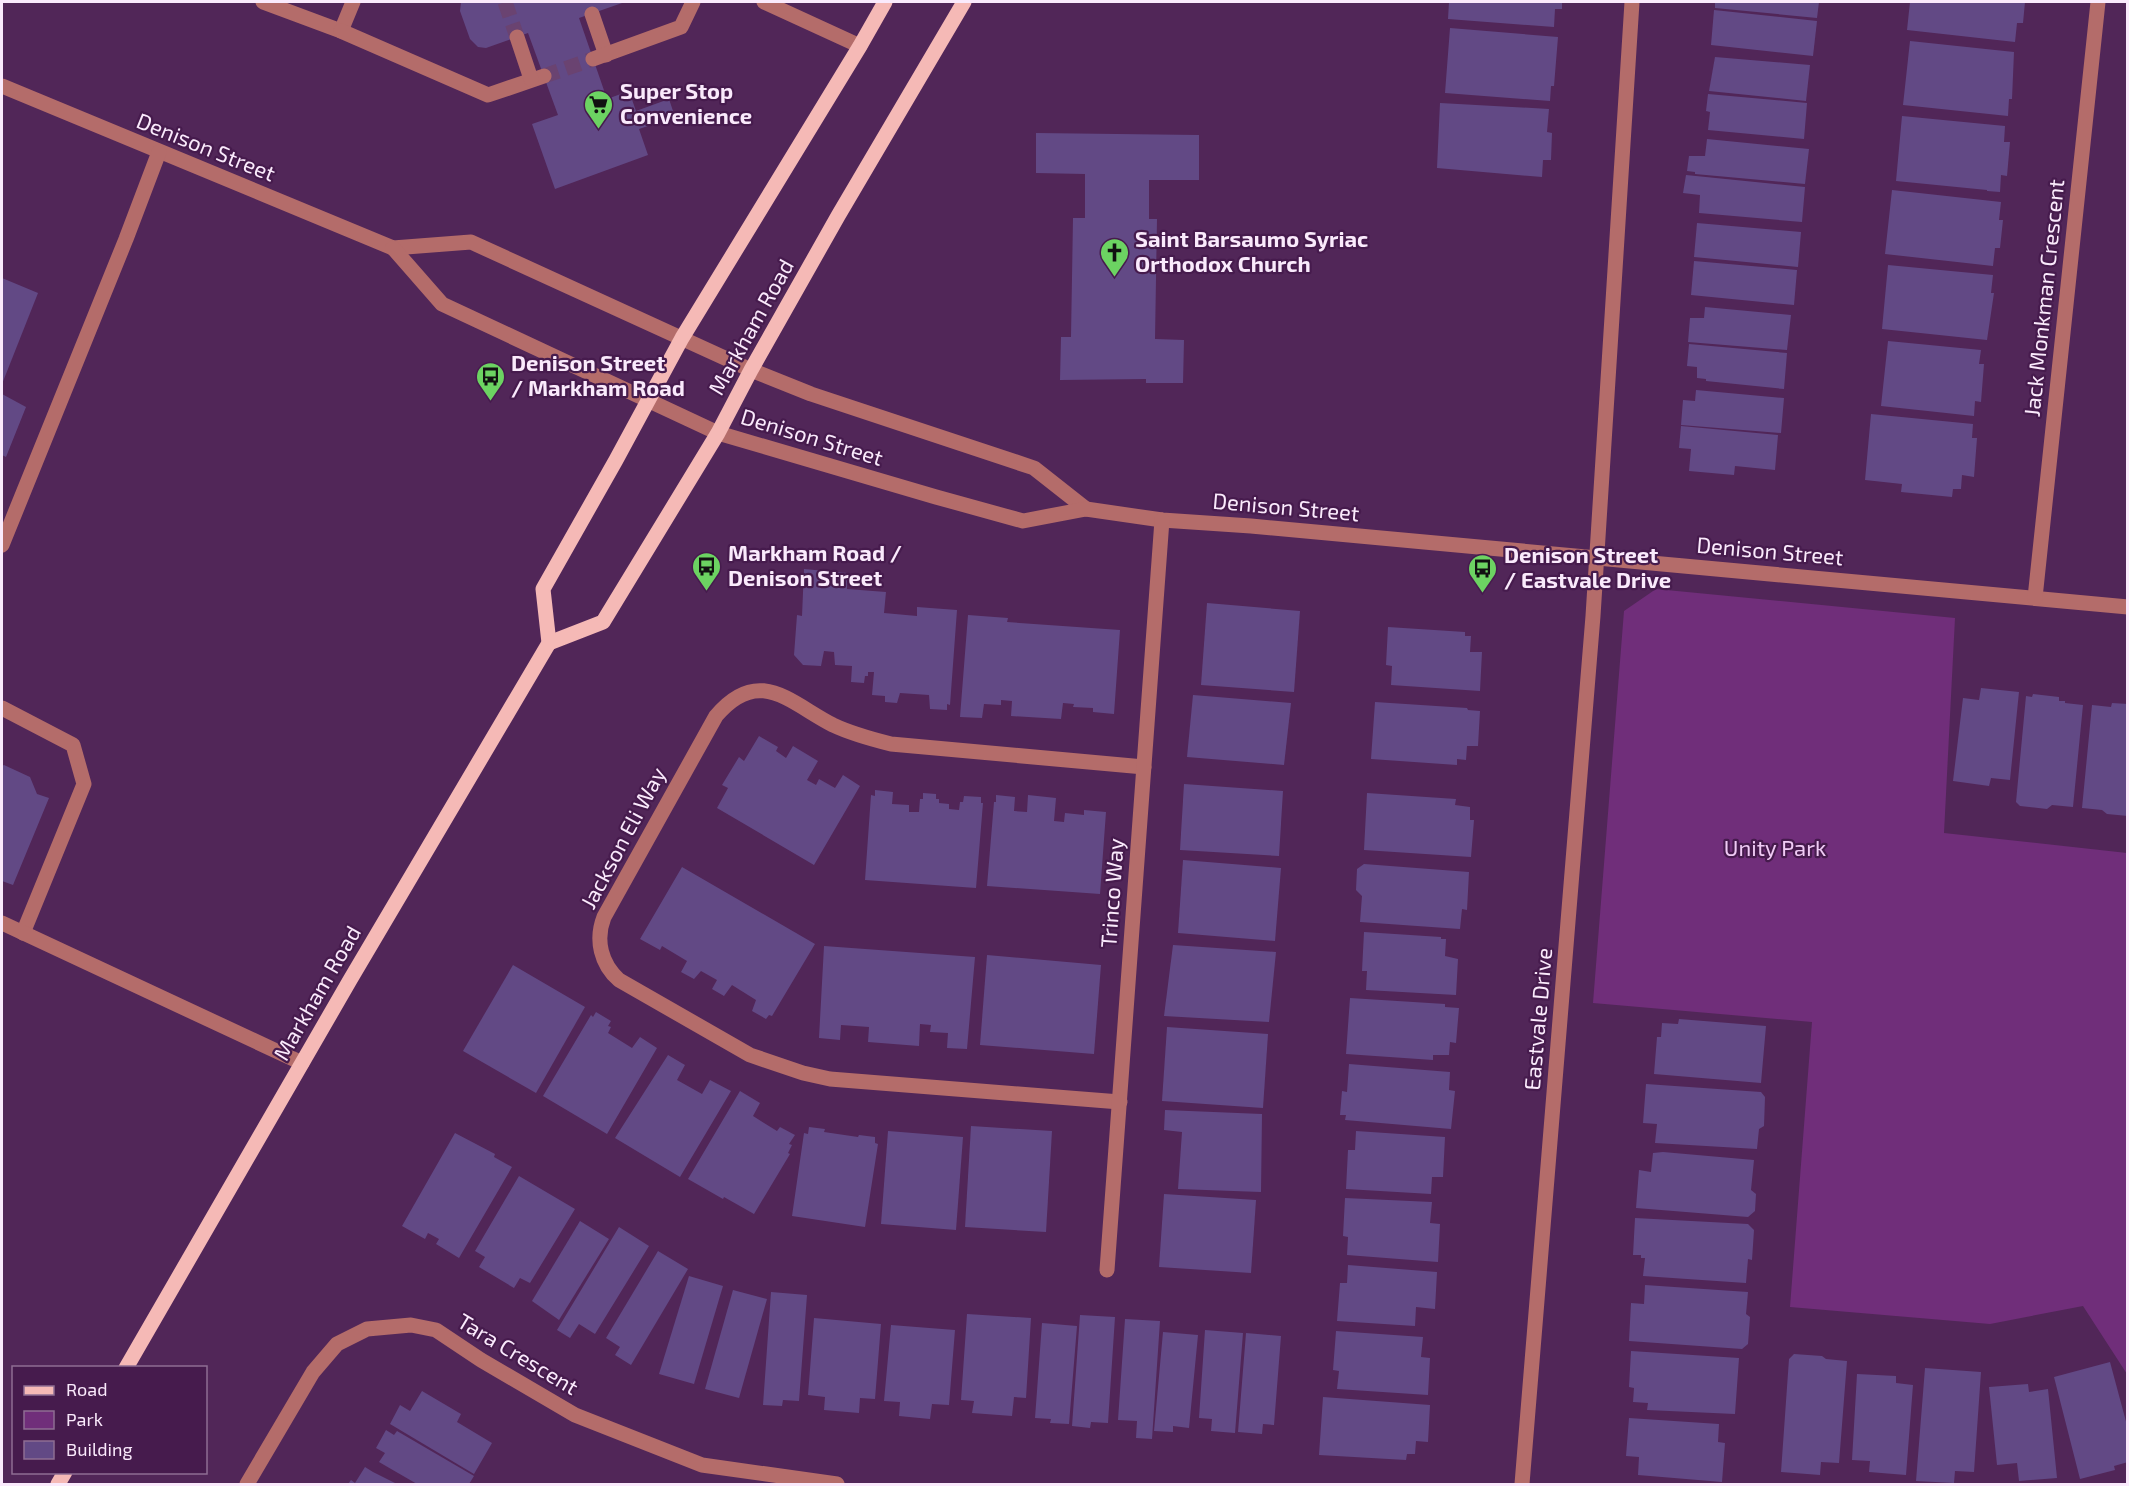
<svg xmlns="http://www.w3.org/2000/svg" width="2129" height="1486" viewBox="0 0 2129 1486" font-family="'Exo 2',sans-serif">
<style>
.green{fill:#702e7a}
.building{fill:#624985}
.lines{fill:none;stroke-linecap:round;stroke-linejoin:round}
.minor-tunnel{stroke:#6a4371;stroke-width:15;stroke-dasharray:15 8;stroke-linecap:butt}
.minor{stroke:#b46c6a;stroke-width:15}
.major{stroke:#f5b9b6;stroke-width:15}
.labels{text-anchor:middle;stroke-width:4.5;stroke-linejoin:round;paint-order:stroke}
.poi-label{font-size:22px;font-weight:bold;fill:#faeafc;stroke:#461b4d;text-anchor:start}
.street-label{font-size:22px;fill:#faeafc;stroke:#461b4d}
.park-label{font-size:22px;fill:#f0cbf5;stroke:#461b4d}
</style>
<rect width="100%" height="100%" fill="#512658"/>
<path class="green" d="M1656,589l299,29 -11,215 183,20 -1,403 1,118 -44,-68 -93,18 -200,-17 22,-285 -219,-19 31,-392z"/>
<g class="building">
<path d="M461,2h164l-46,16 28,81 22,-8 7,20 33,-12 6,18 -36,12 9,26 -93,34 -23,-65 26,-9 -30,-82 -42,15 -8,-1 -8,-8 -10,-28z"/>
<path d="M1449,2h113v7h-7l-1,18 -106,-8z"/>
<path d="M1715,2h104l-2,16 -102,-10z"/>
<path d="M1910,2h115l-2,21h-6l-2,19 -108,-12z"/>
<path d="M1714,10l103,11 -4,35 -102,-11z"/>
<path d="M1450,28l108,9 -4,49h-3l-1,15 -105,-8z"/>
<path d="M1910,41l104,11 -2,47h-3l-1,17 -105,-11z"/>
<path d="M1715,57l95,8 -4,36 -97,-10z"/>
<path d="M1708,94l99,9 -3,36 -96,-9 2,-18 -4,-1z"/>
<path d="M1440,103l109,6 -2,23 5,1 -1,27h-8l-1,17 -105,-9z"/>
<path d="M1902,116l103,10 -1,16h6l-3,34 -6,-1 -1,17 -13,-1v-1l-91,-9z"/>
<path d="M1036,133l163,2v45h-50v39h8l-2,120 29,1 -1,43h-37v-4l-86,1 1,-43h10l2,-119h12v-44l-49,-1z"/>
<path d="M1707,139l102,10 -4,35 -110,-10v-2l-8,-1 2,-15h16z"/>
<path d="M1686,175l119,12 -3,35 -103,-9 1,-18 -17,-2z"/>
<path d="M1892,190l109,12 -2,18h4l-3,28h-5l-2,18 -108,-12z"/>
<path d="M1697,223l104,9 -3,35 -104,-10z"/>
<path d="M1694,261l103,9 -3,35 -103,-10z"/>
<path d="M1888,265l105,10 -2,18h3l-7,47 -105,-11z"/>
<path d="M2,278l36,15 -36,91z"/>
<path d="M1705,307l86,8 -4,35 -99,-8 2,-24h14z"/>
<path d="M1888,341l93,9 -2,14h5l-3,38 -6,-1 -1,15 -93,-10z"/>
<path d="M1689,344l98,9 -3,36 -78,-8v-2l-9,-1v-11l-10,-1z"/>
<path d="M1696,390l88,8 -3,35 -100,-8 2,-25 12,1z"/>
<path d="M2,394l24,13 -20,50 -4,-2z"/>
<path d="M1871,414l102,10 -1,14h5l-3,39 -12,-2 -1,14h-8l-1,8 -51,-5 1,-8 -37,-4z"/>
<path d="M1681,426l97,9 -3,35 -40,-4 -1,9 -45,-4 2,-22 -12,-1z"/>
<path d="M804,569l43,4v16l39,3 -2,21 33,3v-9l40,3 -7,95 -3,-1v6l-17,-1 -1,-14 -29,-2 -3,10 -12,-1v-6l-13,-1 2,-23h-6v4h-3l-1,7 -13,-1 1,-16 -17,-1 -1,-13 -10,-1 -3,15 -18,-1 -9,-10 3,-40 5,1z"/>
<path d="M1207,603l93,8 -6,81 -93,-7z"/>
<path d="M968,615l40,3 -1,4 113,8 -6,84 -21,-2v-4l-20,-1 1,-3 -11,-1 -2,16 -50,-3 1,-15 -11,-1v5l-17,-1 -2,14 -22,-1z"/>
<path d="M1388,627l77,5v4h6l-1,16h12l-2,39 -89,-6 1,-19 -6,-1z"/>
<path d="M1981,688l38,4 -9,88 -19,-2 -2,8 -36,-5 10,-83 16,2z"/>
<path d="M2033,694l26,3v4h6v2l18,2 -10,102 -21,-2 -5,4 -27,-3 -4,-4 10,-106 6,1z"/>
<path d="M1193,695l98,8 -7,62 -97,-8z"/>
<path d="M1375,702l92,6 1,2 12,1 -2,35h-11l-1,14 -9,-1v6l-86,-6z"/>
<path d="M2112,703l16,1v112l-21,-2 -5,-4 -20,-2 10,-103 19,2z"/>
<path d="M759,736l19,11 -2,4 10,7 7,-12 25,15 -11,19 9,5 3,-6 16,9 8,-13 17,11 -46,79 -97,-57 11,-20 -6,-3 17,-28 5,4z"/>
<path d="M4,765l26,12 7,17 12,4 -36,87 -11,-4v-115z"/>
<path d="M1184,784l99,7 -4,65 -99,-6z"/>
<path d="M875,790l18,2 -1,12 17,1v7h10l1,-13h3v-6l13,1v5h3v4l10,1v5l10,1 1,-8h3l1,-6 17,1v6h2l-7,85 -111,-8 6,-85 4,1z"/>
<path d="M1367,793l89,6 -1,6 15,2v13h4l-3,37 -107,-7z"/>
<path d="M996,795l19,2 -1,14 13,1 1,-17 28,3 -2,23 10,1 1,-9 19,2v-5l22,2 -6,82 -113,-8 7,-84h2z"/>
<path d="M1183,860l98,8 -6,73 -97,-8z"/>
<path d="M1364,864l105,8 -2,38 -5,-1 -2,20 -100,-7 2,-26 -6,-6 1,-21z"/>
<path d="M682,867l133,77 -43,72 -3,-1 -3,4 -14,-8 4,-11 -24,-15 -8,11 -12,-7 5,-9 -16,-9 -7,8 -13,-7 6,-11 -25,-15 -2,4 -20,-11z"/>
<path d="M1364,932l77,5v2h5l-1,17 13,3 -2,36 -90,-5 1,-19h-5z"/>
<path d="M1173,945l103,7 -7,70 -105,-6z"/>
<path d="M824,946l151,11 -8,92 -20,-1 1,-15 -18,-1 1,-7 -11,-1 -1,22 -51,-4 1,-15 -28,-2 -1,15 -21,-2z"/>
<path d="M987,955l114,10 -7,89 -114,-9z"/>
<path d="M513,965l72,42 -49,86 -73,-42z"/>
<path d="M1350,998l95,6v3l14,1 -3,35 -6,-1 -1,13h-16v5l-87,-6z"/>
<path d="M596,1012l15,9 -3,5 3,1 -3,6 24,15 8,-11 17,11 -50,86 -64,-38 48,-81 2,2z"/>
<path d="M1679,1019l87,7 -5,57 -107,-9 3,-37h4l1,-14 16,1z"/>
<path d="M1167,1027l101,7 -5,74 -101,-7z"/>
<path d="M668,1055l17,10 -8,15 25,14 8,-14 21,11 -51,86 -65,-39z"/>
<path d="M1349,1064l101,8 -1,18 6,1 -4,38 -106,-9 1,-5h-6l2,-24 5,1z"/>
<path d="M1646,1084l115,8 4,5 -1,29 -5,3 -2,20 -102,-6 2,-19 -14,-1z"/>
<path d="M740,1091l20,12 -7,13 24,15 3,-4 15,8 -6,9 3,1 -4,8 2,1 -36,60 -30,-17 -1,2 -35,-20z"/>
<path d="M1165,1110l97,4 -1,78 -83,-3 4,-57 -18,-2z"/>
<path d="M971,1126l81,5 -6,101 -81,-5z"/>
<path d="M809,1127l16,2 -1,3 34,5 1,-2 16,2v6l3,1 -13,83 -73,-11 12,-83 4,1z"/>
<path d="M888,1131l75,6 -7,93 -75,-6z"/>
<path d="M1356,1131l89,6 -2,40h-11l-1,17 -85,-5 2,-39h7z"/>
<path d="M455,1133l40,21 -1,3 18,10 -53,91 -23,-14 3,-5 -11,-6 -3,6 -23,-13z"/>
<path d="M1663,1152l91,8 -3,30 5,4 -1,17 -7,6 -112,-9 3,-38 12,2 2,-19z"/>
<path d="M519,1176l56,33 -45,74 -10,-5 -6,10 -35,-21 6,-10 -10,-6z"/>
<path d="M1164,1194l92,6 -5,73 -92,-6z"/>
<path d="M1345,1198l87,4 -2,21 10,1 -2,38 -91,-7 1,-18 -5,-1z"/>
<path d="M1635,1218l113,6 6,6 -2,30 -4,-1 -2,24 -103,-7 2,-18h-4v-3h-8z"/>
<path d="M580,1221l29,18 -50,81 -27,-19z"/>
<path d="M619,1227l30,19 -54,88 -16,-10 -9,14 -13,-8z"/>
<path d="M658,1251l30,18 -57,96 -16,-10 5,-8 -14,-9z"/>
<path d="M1348,1265l89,7 -2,37 -19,-2 -1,19 -78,-5 3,-38h7z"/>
<path d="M689,1276l34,10 -29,98 -35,-10z"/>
<path d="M1645,1285l103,7 -2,22 4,3 -2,27 -6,5 -113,-8 2,-38 13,1z"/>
<path d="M733,1290l34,9 -28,99 -34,-9z"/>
<path d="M771,1292l36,3 -8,106 -16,-1 -1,6 -19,-1z"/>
<path d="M967,1314l64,4 -5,80 -12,-1 -2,19 -40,-3 2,-12 -13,-1z"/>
<path d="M1080,1315l35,2 -7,106 -17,-1 -1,6 -18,-2z"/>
<path d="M814,1318l67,6 -6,75 -15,-1 -1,15 -35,-3 1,-13 -17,-2z"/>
<path d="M1125,1319l35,2 -8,118 -16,-1 1,-17 -19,-1z"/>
<path d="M1042,1323l35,3 -8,98 -19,-1 1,-4 -16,-1z"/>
<path d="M891,1325l64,5 -6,75 -17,-1 -2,15 -31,-3 1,-14 -16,-1z"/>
<path d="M1205,1330l38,3 -8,100 -24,-2 1,-12 -13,-1z"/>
<path d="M1336,1331l87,6 -2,20 9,1 -2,37 -91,-6 2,-18 -6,-1z"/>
<path d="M1163,1332l35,3 -9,93 -16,-2v6l-19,-1z"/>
<path d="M1246,1333l35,3 -7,89 -11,-1 -1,10 -24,-2z"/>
<path d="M1631,1351l108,7 -4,56 -88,-4 1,-7 -15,-1 1,-14 -5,-1z"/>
<path d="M1794,1354l28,2 4,3 21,2 -8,102 -18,-1 -1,13 -39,-3 8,-113z"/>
<path d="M2110,1362l18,67v33l-14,4 1,4 -35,9 -26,-102z"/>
<path d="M1925,1368l56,4 -7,100 -19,-1 -1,12 -38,-2z"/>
<path d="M1857,1374l39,2v7l17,2 -7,90 -37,-3 1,-11 -18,-1z"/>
<path d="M2028,1384l1,8 19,-3 9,89 -38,3 -2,-18 -20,2 -8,-78z"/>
<path d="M422,1391l39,23 -4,8 35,21 -18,31 -84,-50 10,-19 10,6z"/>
<path d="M1323,1397l107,8 -2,37 -12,-1 -1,13h-8l-1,6 -87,-5z"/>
<path d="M1629,1418l90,6 -1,18 7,1 -3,39 -84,-7 1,-18 -13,-1z"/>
<path d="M386,1430l8,5 3,-4 77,45 -5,8h-52l-38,-22 6,-9 -9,-5z"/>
<path d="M365,1467l8,5 24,12h-49l3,-4 4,3z"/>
</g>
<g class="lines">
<g class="minor-tunnel">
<path d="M505,2l12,35"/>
<path d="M544,76l49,-17"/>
</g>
<g class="minor">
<path d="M263,2l78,29 12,-29"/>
<path d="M764,2l96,44"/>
<path d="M592,14l14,41"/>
<path d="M341,31l147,64 56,-19"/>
<path d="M517,37l14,42"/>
<path d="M593,59l88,-32 12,-25"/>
<path d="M2,86l391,162 78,-6 280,128 60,24 223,74 52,41"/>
<path d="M393,248l49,56 276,129 218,64 87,24 63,-12 76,11 89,6 877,81"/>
<path d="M2,545l124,-306 33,-87"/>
<path d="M2035,598l63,-596"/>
<path d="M2,708l71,37 11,39 -61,149"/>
<path d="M2,923l300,140"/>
<path d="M1120,1102l-290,-23 -27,-6 -53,-18 -131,-75c-18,-16 -24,-40 -15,-63l112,-201c43,-51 74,-13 117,9 19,9 38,14 58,19l253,23"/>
<path d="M1107,1270l55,-750"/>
<path d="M247,1484l66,-112 24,-28 30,-15 44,-4 25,5 45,30 94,55 127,50 135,19"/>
<path d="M1522,1484l71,-868 39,-614"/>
</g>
<g class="major">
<path d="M549,643l54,-21 115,-189 33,-63 87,-154 126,-214"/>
<path d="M126,1368l224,-388 199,-337 -6,-54 73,-129 66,-122 178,-292 25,-44"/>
<path d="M58,1484l7,-12"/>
</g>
</g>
<defs>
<symbol id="supermarket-pin" viewBox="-11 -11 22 30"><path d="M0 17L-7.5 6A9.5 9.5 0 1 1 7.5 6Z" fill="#6cd362" stroke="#461b4d"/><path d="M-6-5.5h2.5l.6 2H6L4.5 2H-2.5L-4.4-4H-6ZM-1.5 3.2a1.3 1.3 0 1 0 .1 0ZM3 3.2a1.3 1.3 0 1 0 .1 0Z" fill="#111"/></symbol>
<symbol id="church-pin" viewBox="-11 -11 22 30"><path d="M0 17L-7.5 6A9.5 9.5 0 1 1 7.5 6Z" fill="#6cd362" stroke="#461b4d"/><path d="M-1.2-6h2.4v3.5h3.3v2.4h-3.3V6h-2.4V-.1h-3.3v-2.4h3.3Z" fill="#111"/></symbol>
<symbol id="bus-pin" viewBox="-11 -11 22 30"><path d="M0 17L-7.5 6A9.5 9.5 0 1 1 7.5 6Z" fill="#6cd362" stroke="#461b4d"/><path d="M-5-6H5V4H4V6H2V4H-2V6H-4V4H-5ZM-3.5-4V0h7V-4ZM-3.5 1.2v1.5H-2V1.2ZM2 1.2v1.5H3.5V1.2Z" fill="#111"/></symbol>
</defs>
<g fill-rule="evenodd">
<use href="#supermarket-pin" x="582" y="88" width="33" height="45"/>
<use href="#church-pin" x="1098" y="236" width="33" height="45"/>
<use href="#bus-pin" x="474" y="360" width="33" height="45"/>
<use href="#bus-pin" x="690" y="550" width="33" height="45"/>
<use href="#bus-pin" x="1466" y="552" width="33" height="45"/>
</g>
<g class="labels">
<g class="poi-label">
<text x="620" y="99">Super Stop<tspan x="620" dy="25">Convenience</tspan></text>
<text x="1135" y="247">Saint Barsaumo Syriac<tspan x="1135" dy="25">Orthodox Church</tspan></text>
<text x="511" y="371">Denison Street<tspan x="511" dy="25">/ Markham Road</tspan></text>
<text x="728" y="561">Markham Road /<tspan x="728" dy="25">Denison Street</tspan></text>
<text x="1504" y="563">Denison Street<tspan x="1504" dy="25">/ Eastvale Drive</tspan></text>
</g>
<g class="street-label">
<text transform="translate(206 147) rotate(22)" y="8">Denison Street</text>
<text transform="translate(2044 298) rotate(-84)" y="8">Jack Monkman Crescent</text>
<text transform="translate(751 327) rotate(-61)" y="8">Markham Road</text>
<text transform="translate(812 437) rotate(17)" y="8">Denison Street</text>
<text transform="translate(1286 507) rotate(5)" y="8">Denison Street</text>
<text transform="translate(1770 551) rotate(5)" y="8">Denison Street</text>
<text transform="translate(623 838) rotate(-62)" y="8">Jackson Eli Way</text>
<text transform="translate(1112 893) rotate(-86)" y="8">Trinco Way</text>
<text transform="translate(317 993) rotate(-60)" y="8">Markham Road</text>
<text transform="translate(1538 1019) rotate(-85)" y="8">Eastvale Drive</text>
<text transform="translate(518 1354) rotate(31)" y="8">Tara Crescent</text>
</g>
<g class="park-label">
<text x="1775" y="856">Unity Park</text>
</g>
</g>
<rect width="2129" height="1486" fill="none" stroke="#faeafc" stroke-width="6"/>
<rect x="12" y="1366" width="195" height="108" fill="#461b4d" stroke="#8e6e93" stroke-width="1.5"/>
<rect x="24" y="1386" width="30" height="9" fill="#f5b9b6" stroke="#8e6e93" stroke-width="1.5"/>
<text x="66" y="1396" font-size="18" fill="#faeafc">Road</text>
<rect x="24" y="1411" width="30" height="18" fill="#702e7a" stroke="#8e6e93" stroke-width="1.5"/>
<text x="66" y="1426" font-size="18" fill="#faeafc">Park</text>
<rect x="24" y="1441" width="30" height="18" fill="#624985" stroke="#8e6e93" stroke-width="1.5"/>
<text x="66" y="1456" font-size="18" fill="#faeafc">Building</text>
</svg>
